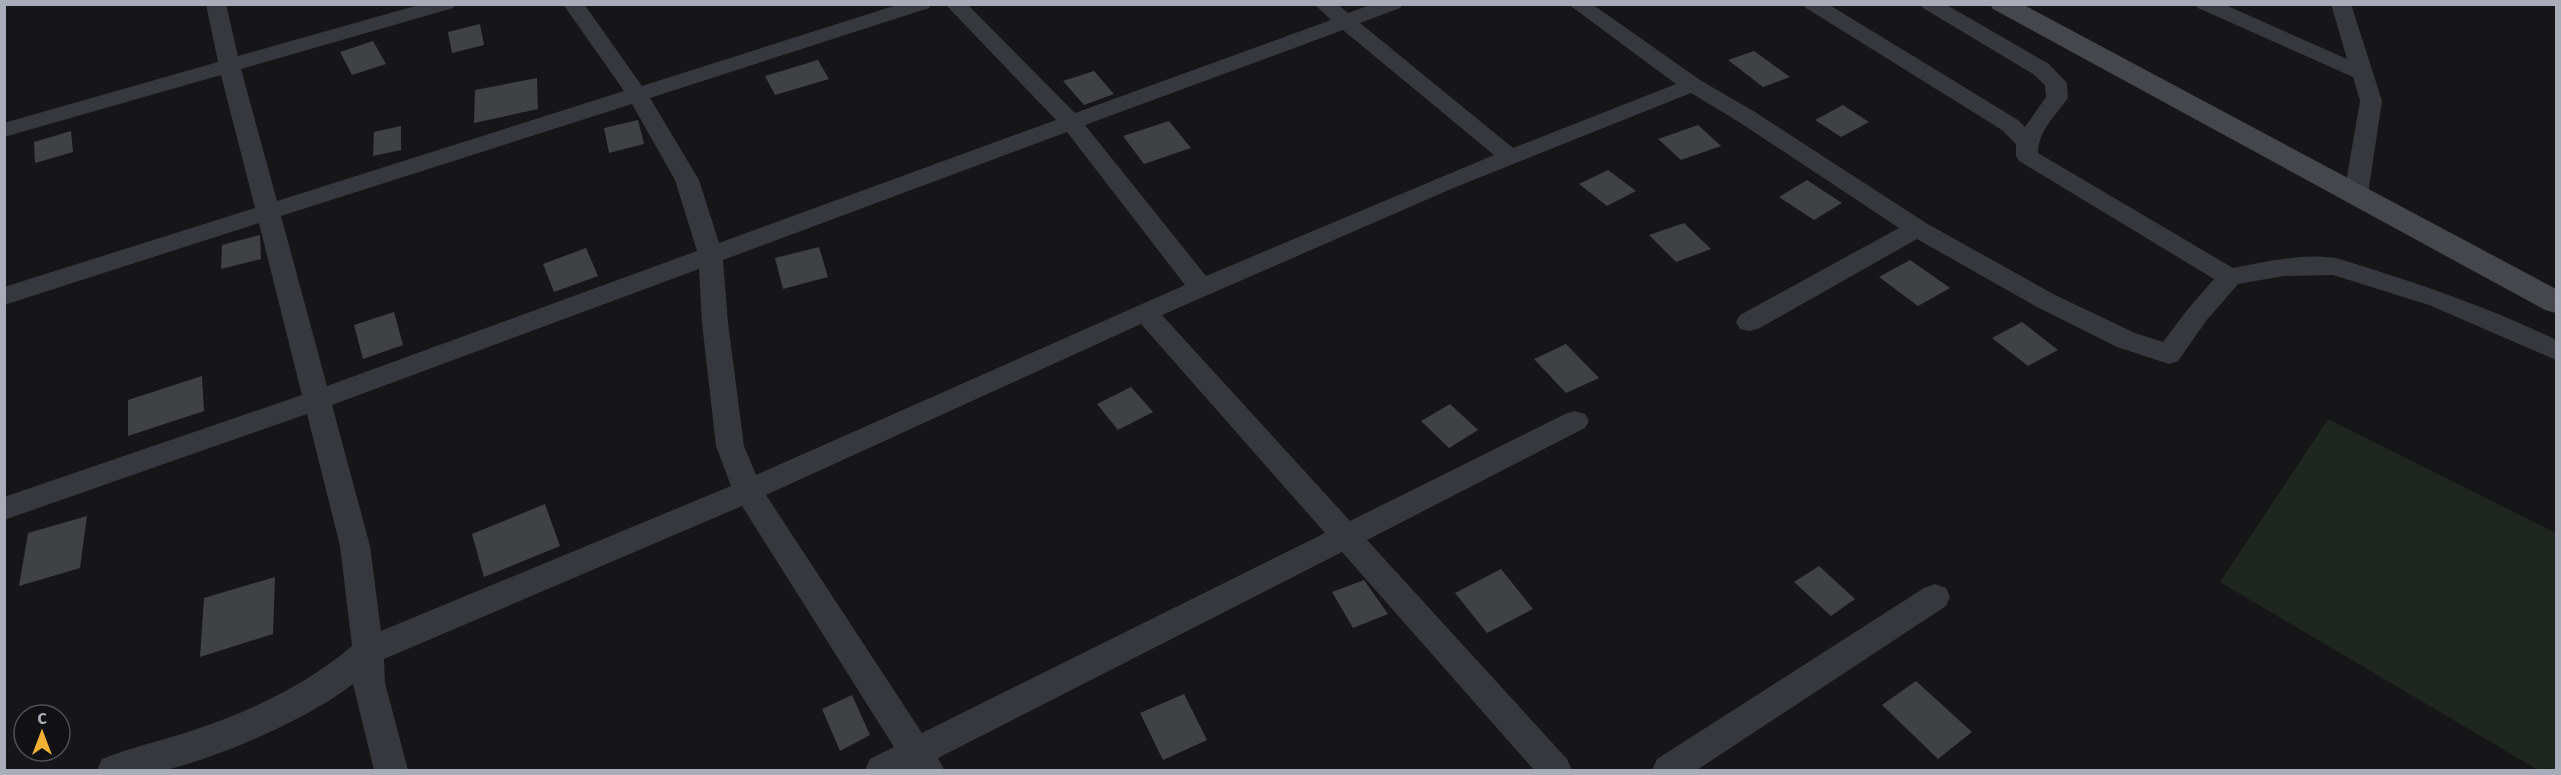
<svg xmlns="http://www.w3.org/2000/svg" width="2561" height="775" viewBox="0 0 2561 775" font-family="'Fira Sans',sans-serif">
<style>
.green{fill:#1e261f}
.building{fill:#404145}
.lines{fill:none;stroke-linecap:round;stroke-linejoin:round}
.street{fill:#37383d;fill-rule:evenodd}
.secondary{fill:#45474d;fill-rule:evenodd}
</style>
<rect width="100%" height="100%" fill="#161618"/>
<path class="green" d="M2328,419l228,114v237h-18l-318,-188z"/>
<g class="building">
<path d="M480,24l4,21 -32,8 -4,-21z"/>
<path d="M373,41l13,23 -34,11 -12,-23z"/>
<path d="M1754,51l36,26 -27,10 -35,-27z"/>
<path d="M818,60l11,19 -54,16 -10,-19z"/>
<path d="M1094,71l20,23 -30,11 -21,-24z"/>
<path d="M537,78l1,31 -64,14 1,-33z"/>
<path d="M1843,105l26,17 -28,15 -26,-17z"/>
<path d="M638,120l6,24 -35,9 -5,-25z"/>
<path d="M1169,121l22,27 -47,16 -21,-28z"/>
<path d="M1698,125l23,21 -40,14 -23,-21z"/>
<path d="M401,126v24l-28,6 1,-24z"/>
<path d="M71,131l2,21 -38,11 -1,-21z"/>
<path d="M1608,170l28,21 -29,15 -28,-22z"/>
<path d="M1807,180l35,23 -28,17 -35,-23z"/>
<path d="M1684,223l27,26 -35,13 -27,-27z"/>
<path d="M260,235l1,24 -40,10 1,-24z"/>
<path d="M819,247l9,30 -45,12 -8,-31z"/>
<path d="M586,248l12,28 -44,16 -11,-28z"/>
<path d="M1910,260l40,28 -32,18 -39,-29z"/>
<path d="M394,312l9,33 -40,14 -9,-34z"/>
<path d="M2022,322l36,28 -30,16 -36,-28z"/>
<path d="M1566,344l33,34 -33,15 -32,-34z"/>
<path d="M202,376l2,35 -76,25v-36z"/>
<path d="M1131,387l22,25 -35,18 -21,-26z"/>
<path d="M1450,404l28,26 -29,18 -28,-27z"/>
<path d="M545,504l15,42 -76,31 -12,-43z"/>
<path d="M87,516l-7,52 -61,18 9,-53z"/>
<path d="M1819,566l36,33 -24,17 -37,-34z"/>
<path d="M1501,569l32,40 -46,24 -32,-40z"/>
<path d="M275,577l-2,57 -73,23 4,-59z"/>
<path d="M1364,580l24,34 -35,14 -21,-36z"/>
<path d="M1916,681l56,51 -34,27 -56,-54z"/>
<path d="M1184,694l23,46 -44,20 -23,-47z"/>
<path d="M852,695l18,40 -30,16 -18,-42z"/>
</g>
<g class="lines">
<g class="street">
<path d="M206,4h20l12,52 184,-52h34l-3,4 -212,61 36,132 347,-110 -61,-87h21l58,82 258,-82h32l-3,4 -279,90 49,82 20,63 337,-123 -111,-116h22l108,109 256,-93 -17,-16h23l11,9 25,-9h30l-3,4 -40,15 153,125 163,-64 -108,-80h24l108,76 55,32 171,111 129,72 80,38 28,9 25,-33 26,-30 -195,-118 -3,-5v-12l-14,-14 -196,-122 -3,-4h25l190,116 7,7 21,-30 -1,-12 -12,-11 -110,-66 -3,-4h25l104,60 18,19 1,15c-12,17 -30,33 -30,55l195,115c33,-6 77,-17 110,-8 73,23 144,46 213,80v20l-127,-55 -96,-30 -49,1 -46,8 -32,37 -28,40 -9,3 -52,-17 -80,-40 -120,-68 -159,90 -9,2 -9,-2 -4,-7 4,-7 159,-87 -160,-106 -48,-29 -240,96 -289,126 188,206 215,-107 10,-3 10,3 4,7 -4,7 -218,112 200,219 5,11h-38l-192,-218 -404,206 6,12h-79l5,-11 24,-12 -152,-241 -358,153 1,24 23,87h-34l-21,-86c-45,35 -131,72 -187,86 -21,5 -47,0 -69,0l5,-11c30,-12 62,-19 92,-29 57,-19 112,-45 158,-84l-12,-100 -33,-132 -303,106v-23l298,-102 -43,-172 -255,82v-18l251,-79 -34,-133 -217,62v-14l214,-61zM1343,30l151,125 -288,121 -121,-151zM632,104l43,76 22,71 -370,135 -46,-170zM1067,132l118,153 -429,190 -12,-29 -16,-123 -5,-63zM699,269l3,54 14,123 15,40 -350,145 -11,-85 -38,-141zM1141,324l184,209 -403,200 -156,-238z"/>
<path d="M2195,4h28l124,55 -16,-55h20l31,97 -14,93 -4,5 -8,3 -8,-3 -4,-5 16,-93 -7,-24 -155,-69z"/>
<path d="M1935,584l11,4 4,9 -4,9 -249,164h-45l5,-11 267,-171z"/>
</g>
<path class="secondary" d="M1990,4h32l534,285v24l-11,-3 -552,-301z"/>
</g>
<rect width="2561" height="775" fill="none" stroke="#a8adb8" stroke-width="12"/>
<g transform="translate(42 733)"><circle r="28" fill="#111113" stroke="#4d4f55" stroke-width="1.5"/>
<path d="M0-4.5L10 22L0 15L-10 22Z" fill="#f2b134"/>
<text y="-9" font-size="16" font-weight="bold" text-anchor="middle" fill="#a8adb8">С</text>
</g>
</svg>
